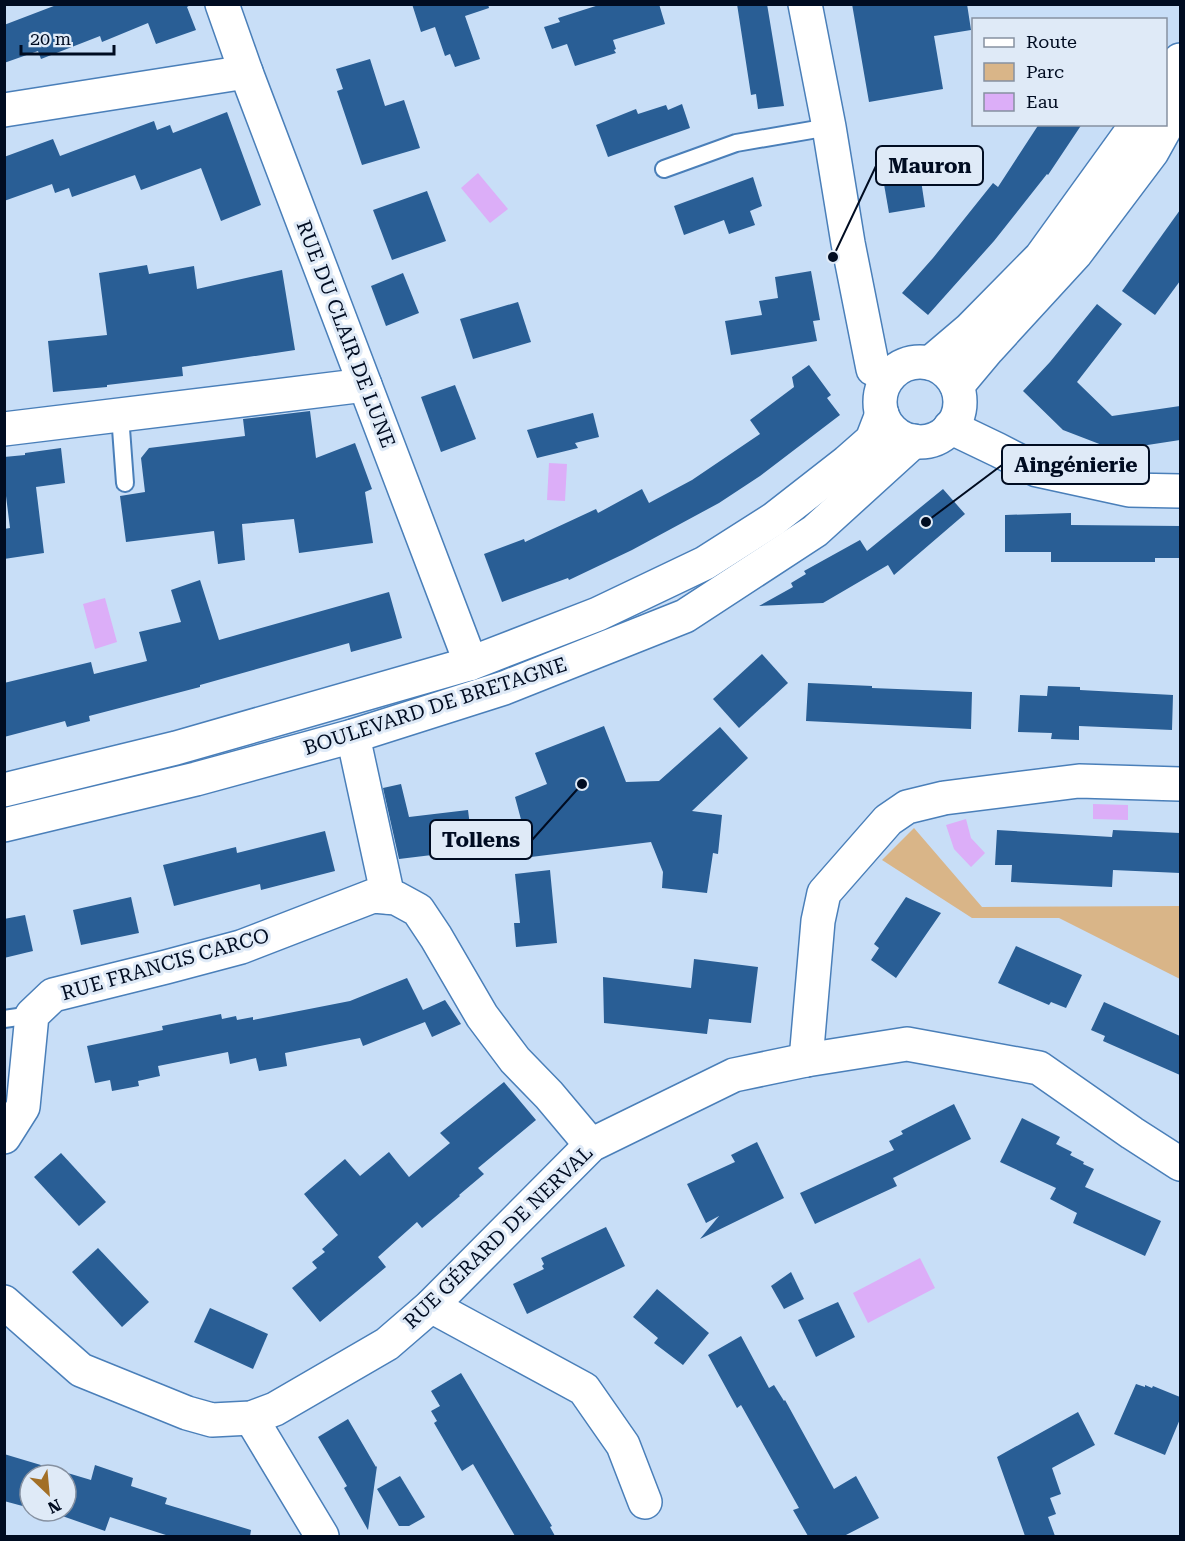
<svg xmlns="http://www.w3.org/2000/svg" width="1185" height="1541" viewBox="0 0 1185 1541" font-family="'Roboto Serif',serif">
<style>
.green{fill:#d9b588}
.water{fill:#dcaef8}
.building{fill:#295e95}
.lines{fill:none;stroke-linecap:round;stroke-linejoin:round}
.lane-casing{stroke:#4a7fb9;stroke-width:20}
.street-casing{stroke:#4a7fb9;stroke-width:36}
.secondary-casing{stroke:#4a7fb9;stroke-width:36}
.lane{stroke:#fff;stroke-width:16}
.street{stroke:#fff;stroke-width:33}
.secondary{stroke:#fff;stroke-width:33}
.labels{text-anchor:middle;stroke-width:6;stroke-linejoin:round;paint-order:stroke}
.street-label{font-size:20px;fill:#000c21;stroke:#dfeaf7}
.leader{fill:none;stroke:#000c21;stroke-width:2}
.callout-dot{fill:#000c21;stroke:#dfeaf7;stroke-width:2}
.callout{fill:#dfeaf7;stroke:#000c21;stroke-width:2}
.callout-label{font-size:21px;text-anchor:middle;font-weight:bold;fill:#000c21}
</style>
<rect width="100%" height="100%" fill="#c8def7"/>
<path class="green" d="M914,828l68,79 198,-1v73l-121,-61h-87l-90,-58z"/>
<g class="water">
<path d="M478,173l30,36 -18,14 -29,-35z"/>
<path d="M549,463l18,1 -2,37 -18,-1z"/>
<path d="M105,598l12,44 -22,7 -12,-45z"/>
<path d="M1093,804l35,1v15l-35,-1z"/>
<path d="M966,819l5,19 14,15 -14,14 -17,-18 -8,-24z"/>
<path d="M920,1258l15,30 -67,35 -15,-30z"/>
</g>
<g class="building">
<path d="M59,4h133l-5,3 9,23 -40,14 -8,-21 -46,19 -2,-6 -59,23 -3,-8 -34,12v-38z"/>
<path d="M412,4h76l1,4 -24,8 15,43 -25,8 -5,-13 -5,2 -10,-29 -14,5z"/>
<path d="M602,4h57l6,20 -52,16 3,9 -2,1 2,3 -41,13 -8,-22 -15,5 -8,-22 16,-5 -2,-4z"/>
<path d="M737,4h30l17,102 -26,3 -2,-15 -5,1z"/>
<path d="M852,4h115l4,26 -37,6 9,53 -74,13z"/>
<path d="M370,59l15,47 19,-6 16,48 -58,17 -25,-74 6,-2 -7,-20z"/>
<path d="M682,104l8,24 -82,29 -12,-32 40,-16 2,5 28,-9 2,5z"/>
<path d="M227,112l34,93 -40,16 -20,-53 -60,22 -6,-15 -63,22 -3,-9 -14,5 -3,-9 -48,17v-44l49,-18 7,17 94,-35 3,9 13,-5 3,8z"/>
<path d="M1039,124h43l-34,51 -1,-1 -53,67 -66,74 -26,-22 31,-35 60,-75 5,4z"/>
<path d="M918,160l7,47 -36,6 -8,-46z"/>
<path d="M753,177l9,29 -12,5 5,14 -26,9 -5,-14 -40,15 -10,-29z"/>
<path d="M427,191l19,50 -54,19 -19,-50z"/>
<path d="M1180,210v71l-25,34 -33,-24z"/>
<path d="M147,265l2,9 45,-8 3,23 85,-19 13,80 -113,17 1,9 -76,9v2l-54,5 -5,-51 59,-6 -8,-62z"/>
<path d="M811,271l9,49 -7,1 4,20 -86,14 -6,-34 37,-6 -3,-14 19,-3 -3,-21z"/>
<path d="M403,273l16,40 -33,13 -15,-40z"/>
<path d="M518,302l13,40 -58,17 -13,-40z"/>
<path d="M1097,304l25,20 -45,58 35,34 68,-10v34l-65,10 -52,-20 -40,-39 27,-29z"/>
<path d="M809,365l22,30 -4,3 13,17 -80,61 -41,27 -87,47 -63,30 -1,-2 -66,24 -18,-48 40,-15 1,3 71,-33 2,4 44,-24 7,14 43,-23 68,-46 -10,-14 44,-33 -2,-10z"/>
<path d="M455,385l21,54 -35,13 -20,-55z"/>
<path d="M310,411l6,47 39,-15 17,46 -7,3 8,51 -74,10 -5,-34 -52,5 3,36 -27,4 -4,-33 -88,11 -6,-46 25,-4 -4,-34 8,-10 96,-12 -2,-17z"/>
<path d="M593,413l6,24 -24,6 3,5 -41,10 -10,-28z"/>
<path d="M61,448l4,35 -29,4 8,66 -40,6v-30l6,-1 -6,-48v-23l21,-2v-2z"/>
<path d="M943,489l22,25 -71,61 -6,-10 -65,38 -64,3 34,-19 -2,-4 15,-9 -2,-3 56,-31 7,11z"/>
<path d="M1071,513v12l109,1v32h-25v4h-104v-10h-46v-37z"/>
<path d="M200,580l19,60 170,-48 13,46 -51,14 -2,-9 -149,42v2l-111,29 1,5 -23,6 -2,-6 -61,16v-54l87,-21 3,12 53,-13 -8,-29 42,-10 -10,-32z"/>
<path d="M762,654l26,29 -49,45 -26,-29z"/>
<path d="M808,683l64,3v2l100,4 -1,37 -165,-8z"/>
<path d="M1048,686l32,1v3l93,5 -1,35 -93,-4v14l-28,-1 1,-6 -34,-1 2,-37 27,1z"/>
<path d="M604,726l22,56 33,-1 61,-54 28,31 -56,53 30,4 -4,39 -5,-1 -6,40 -45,-5 1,-16 -12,-30 -120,15 -16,-60 32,-13 -12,-31z"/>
<path d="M401,784l8,33 59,-7 5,40 -74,9 -16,-71z"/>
<path d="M997,830l115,7 1,-7 67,3v40l-67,-3 -1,17 -101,-5 1,-17h-17z"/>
<path d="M325,831l10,40 -74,19 -1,-6 -86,22 -11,-41 73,-18 1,6z"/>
<path d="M550,870l7,73 -41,4 -2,-24h6l-5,-49z"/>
<path d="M131,897l8,36 -58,12 -8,-35z"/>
<path d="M906,897l35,16 -45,65 -25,-18 8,-12 -5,-4z"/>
<path d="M25,915l8,36 -29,7v-39z"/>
<path d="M1016,946l66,29 -16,33 -15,-6 -2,3 -51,-22z"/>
<path d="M694,959l64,8 -7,56 -42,-4 -2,15 -103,-11 -1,-46 88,11z"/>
<path d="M407,978l16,32 22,-10 16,24 -29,13 -7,-15 -62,24 -3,-8 -75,15 2,13 -28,5 -3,-13 -26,6 -2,-12 -70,14 2,10 -22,5 1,5 -27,5 -2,-11 -15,3 -8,-37 76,-16 -1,-4 59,-12 1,5 14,-3 1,4 16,-3v3l97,-19z"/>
<path d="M1104,1002l76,34v39l-77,-34 2,-5 -14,-6z"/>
<path d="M504,1082l32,38 -58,48 6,6 -25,21 1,1 -38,32 -5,-6 -39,35 8,10 -66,55 -28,-34 25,-20 -5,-6 13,-10 -3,-3 16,-14 -34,-41 41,-35 15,17 29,-24 20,25 41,-34 -10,-10z"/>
<path d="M954,1104l17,35 -78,39 4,8 -82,38 -15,-31 94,-43 -5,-9 14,-7 -2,-3z"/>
<path d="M1022,1118l38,19 -4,7 16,8 -2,3 14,7 -1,2 11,5 -9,18 76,34 -16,35 -72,-33 4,-10 -27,-14 6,-11 -56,-26z"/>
<path d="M757,1142l27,56 -84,41 19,-23 -13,7 -19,-39 48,-22 -4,-7z"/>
<path d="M61,1153l45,49 -27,24 -45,-49z"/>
<path d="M606,1227l19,39 -98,48 -14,-30 31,-15 -2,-3 2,-2 -3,-6z"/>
<path d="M98,1248l51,54 -27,25 -50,-55z"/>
<path d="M791,1272l13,27 -20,10 -13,-23z"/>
<path d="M657,1289l52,44 -26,32 -29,-22 4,-5 -25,-21z"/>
<path d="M838,1302l17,35 -39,20 -18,-37z"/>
<path d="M210,1308l58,26 -15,35 -59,-27z"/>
<path d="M741,1336l28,52 5,-3 10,16 1,-1 49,89 22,-13 23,42 -35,18h-36l-15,-26 6,-2 -58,-103 -4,3 -29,-53z"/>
<path d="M461,1373l91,153 -2,1 5,9h-40l-42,-72 -11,7 -28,-48 3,-2 -6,-10 9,-5 -9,-15z"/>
<path d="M1136,1384l9,3v-2l7,3 1,-2 27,11v22l-15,36 -51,-21z"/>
<path d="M1078,1412l17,33 -43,23 9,26 -11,4 6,16 -8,3 7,19h-30l-28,-79z"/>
<path d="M348,1419l28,48 1,-1 -9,64 -24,-42 3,-2 -29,-49z"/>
<path d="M4,1454l87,26 4,-15 38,13 -2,8 36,12 -2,6 86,26 -1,6h-81l-59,-19 -5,14 -57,-20h18v-36h-36v33l-26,-7z"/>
<path d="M400,1476l25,41 -16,9h-10l-22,-37z"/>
</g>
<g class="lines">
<defs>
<g id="lane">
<path d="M664,169l72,-26 93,-16"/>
<path d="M120,415l5,68"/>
<path d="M4,1019l28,-4"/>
</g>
<g id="street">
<path d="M222,4l24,68 219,576 4,16"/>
<path d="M805,4l24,123 19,116 25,126 16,7"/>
<path d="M4,110l242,-38"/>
<path d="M950,427l48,23 39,20 92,20 51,1"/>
<path d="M4,429l361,-44"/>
<path d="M353,736l35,161"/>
<path d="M806,1060l12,-139 6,-28 64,-73 19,-13 37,-9 135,-17 101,3"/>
<path d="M4,1137l19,-30 9,-92 21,-20 113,-28 75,-20 132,-51 23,2 22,12 18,27 46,79 33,44 34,35 42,50"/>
<path d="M4,1302l77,68 106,43 25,7 39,-2 24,-9 112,-65 44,-38 160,-161 143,-70 72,-15 101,-16 132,24 93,65 48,31"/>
<path d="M431,1306l153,83 39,56 22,57"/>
<path d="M251,1418l71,118"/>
</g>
<g id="secondary">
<path d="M1166,82l14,-22"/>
<circle cx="920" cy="402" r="40"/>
<path d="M930,363l40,-34 71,-72 96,-133"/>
<path d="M957,386l31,-37 88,-96 76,-101 20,-36 8,-12"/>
<path d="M4,790l172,-42 293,-84 129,-50 107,-51 69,-44 73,-57 25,-22 10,-26"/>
<path d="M4,825l192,-46 157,-43 151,-48 181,-72 130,-85 99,-90"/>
</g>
</defs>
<use href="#lane" class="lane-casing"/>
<use href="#street" class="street-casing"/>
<use href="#secondary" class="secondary-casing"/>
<use href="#lane" class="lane"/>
<use href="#street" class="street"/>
<use href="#secondary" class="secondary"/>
</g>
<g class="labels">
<g class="street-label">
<text transform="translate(346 334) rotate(69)" y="7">RUE DU CLAIR DE LUNE</text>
<text transform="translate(435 706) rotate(-18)" y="7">BOULEVARD DE BRETAGNE</text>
<text transform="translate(165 964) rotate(-16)" y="7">RUE FRANCIS CARCO</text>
<text transform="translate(498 1237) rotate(-44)" y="7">RUE GÉRARD DE NERVAL</text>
</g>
</g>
<path class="leader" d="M833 257L876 166M926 522L1002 465M582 784L532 840"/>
<g class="callout-dot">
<circle cx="833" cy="257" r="6"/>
<circle cx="926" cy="522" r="6"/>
<circle cx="582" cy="784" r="6"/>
</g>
<g class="callout">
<rect x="876" y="146" width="107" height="39" rx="6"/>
<rect x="1002" y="445" width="147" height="39" rx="6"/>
<rect x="430" y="820" width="102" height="39" rx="6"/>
</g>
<g class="callout-label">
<text x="930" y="173">Mauron</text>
<text x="1076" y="472">Aingénierie</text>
<text x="481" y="847">Tollens</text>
</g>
<rect width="1185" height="1541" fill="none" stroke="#000c21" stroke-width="12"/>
<rect x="972" y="18" width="195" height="108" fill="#dfeaf7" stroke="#8691a1" stroke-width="1.5"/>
<rect x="984" y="38" width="30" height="9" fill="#ffffff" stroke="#8691a1" stroke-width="1.5"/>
<text x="1026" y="48" font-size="18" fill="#000c21">Route</text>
<rect x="984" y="63" width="30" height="18" fill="#d9b588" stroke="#8691a1" stroke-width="1.5"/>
<text x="1026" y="78" font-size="18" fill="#000c21">Parc</text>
<rect x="984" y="93" width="30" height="18" fill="#dcaef8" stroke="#8691a1" stroke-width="1.5"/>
<text x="1026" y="108" font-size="18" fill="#000c21">Eau</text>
<g transform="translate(48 1493) rotate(154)"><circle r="28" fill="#dfeaf7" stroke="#8691a1" stroke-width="1.5"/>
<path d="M0-4.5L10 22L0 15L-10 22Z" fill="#a26f26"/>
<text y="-9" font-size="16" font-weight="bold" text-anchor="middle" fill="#000c21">N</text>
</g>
<path d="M21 45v9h93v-9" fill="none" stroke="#000c21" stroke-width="3"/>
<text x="30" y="45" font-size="18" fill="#000c21" stroke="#dfeaf7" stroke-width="4.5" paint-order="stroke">20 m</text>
</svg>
